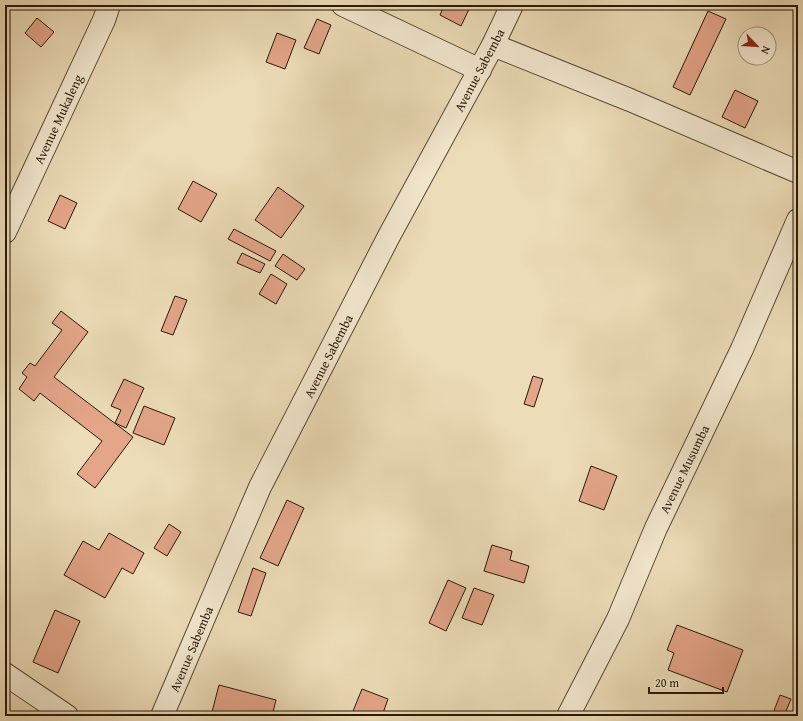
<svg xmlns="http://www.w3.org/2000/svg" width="803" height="721" viewBox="0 0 803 721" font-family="'Gentium Book Plus',serif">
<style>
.building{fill:#e4a589;stroke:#281907}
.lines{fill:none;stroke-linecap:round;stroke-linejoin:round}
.street-casing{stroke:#594a33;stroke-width:24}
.street{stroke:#f3e8d0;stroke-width:22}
.labels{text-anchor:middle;stroke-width:4;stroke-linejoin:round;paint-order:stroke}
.street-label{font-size:13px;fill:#281907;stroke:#f3e8d0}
</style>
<rect width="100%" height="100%" fill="#ecdcb7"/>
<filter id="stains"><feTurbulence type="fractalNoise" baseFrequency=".005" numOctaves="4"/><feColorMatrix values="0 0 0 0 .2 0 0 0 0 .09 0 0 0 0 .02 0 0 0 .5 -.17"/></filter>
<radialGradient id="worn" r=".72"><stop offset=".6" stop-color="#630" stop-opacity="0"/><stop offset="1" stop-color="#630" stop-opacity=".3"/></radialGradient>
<g class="building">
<path d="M442,5h29l-10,21 -21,-11 4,-9z"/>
<path d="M708,11l18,8 -36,76 -17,-8z"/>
<path d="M37,18l17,14 -13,15 -16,-14z"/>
<path d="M317,19l14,6 -12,29 -15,-6z"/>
<path d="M277,33l19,7 -11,29 -19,-7z"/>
<path d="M735,90l23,11 -13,27 -23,-11z"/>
<path d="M193,181l24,13 -16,28 -23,-13z"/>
<path d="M278,187l26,19 -23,32 -26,-18z"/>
<path d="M60,195l17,8 -12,26 -17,-8z"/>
<path d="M234,229l42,22 -6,10 -42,-22z"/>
<path d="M242,253l23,11 -5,9 -23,-10z"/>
<path d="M283,254l22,15 -8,11 -22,-14z"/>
<path d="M271,274l16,10 -11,20 -17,-10z"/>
<path d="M175,296l12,4 -14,35 -12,-4z"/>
<path d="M61,311l27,21 -34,45 79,60 -38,51 -18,-14 25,-33 -62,-48 -6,8 -15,-12 8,-12 -5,-4 8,-10 5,3 27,-36 -10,-7z"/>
<path d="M533,376l10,3 -9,28 -10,-3z"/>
<path d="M124,379l20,9 -18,40 -11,-5 6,-13 -10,-4z"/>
<path d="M144,406l31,12 -11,27 -31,-12z"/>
<path d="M591,466l26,10 -13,34 -25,-9z"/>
<path d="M287,500l17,8 -26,58 -18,-8z"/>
<path d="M169,524l12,8 -14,24 -13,-8z"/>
<path d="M109,533l35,20 -11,21 -11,-6 -17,30 -41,-23 19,-34 16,9z"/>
<path d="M492,545l20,6 -2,9 19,6 -5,17 -40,-12z"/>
<path d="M253,568l13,5 -15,43 -13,-4z"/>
<path d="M448,580l18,8 -20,43 -17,-8z"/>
<path d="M474,588l20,7 -12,30 -20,-7z"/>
<path d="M55,610l25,11 -22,52 -25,-11z"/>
<path d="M677,625l66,25 -16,42 -59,-22 6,-17 -7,-3z"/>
<path d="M219,685l57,15 -4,16h-46l-14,-4z"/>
<path d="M362,689l26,10 -6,17h-31z"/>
<path d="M780,695l11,4 -7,17h-12z"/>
</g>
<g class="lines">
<defs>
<g id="street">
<path d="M343,5l137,65"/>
<path d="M493,45l137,55 168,72"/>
<path d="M5,232l99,-212 5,-15"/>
<path d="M5,674l62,42"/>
<path d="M162,716l98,-229 129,-251 104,-191 19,-40"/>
<path d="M568,716l50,-97 38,-91 86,-179 56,-129"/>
</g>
</defs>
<use href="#street" class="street-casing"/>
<use href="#street" class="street"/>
</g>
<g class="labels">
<g class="street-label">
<text transform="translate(479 70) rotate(-62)" y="5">Avenue Sabemba</text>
<text transform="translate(58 119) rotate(-65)" y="5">Avenue Mukaleng</text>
<text transform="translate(328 356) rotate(-63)" y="5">Avenue Sabemba</text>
<text transform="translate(684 469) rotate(-64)" y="5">Avenue Musumba</text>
<text transform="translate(191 649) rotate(-67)" y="5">Avenue Sabemba</text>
</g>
</g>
<rect width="803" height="721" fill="none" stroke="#ecdcb7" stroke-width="20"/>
<rect x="6" y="6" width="791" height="709" fill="none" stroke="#281907" stroke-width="2"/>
<rect x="10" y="10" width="783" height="701" fill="none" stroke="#281907"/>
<g transform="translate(757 46) rotate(115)"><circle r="19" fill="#f3e8d0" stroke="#a29580"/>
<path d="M0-3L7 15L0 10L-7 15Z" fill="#8f2418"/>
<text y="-6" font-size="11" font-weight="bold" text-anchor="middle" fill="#281907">N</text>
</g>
<path d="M649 687v6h74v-6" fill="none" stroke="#281907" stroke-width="2"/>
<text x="655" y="687" font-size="12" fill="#281907" stroke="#f3e8d0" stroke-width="3" paint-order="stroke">20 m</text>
<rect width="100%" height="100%" filter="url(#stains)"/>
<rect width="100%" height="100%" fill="url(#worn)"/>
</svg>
